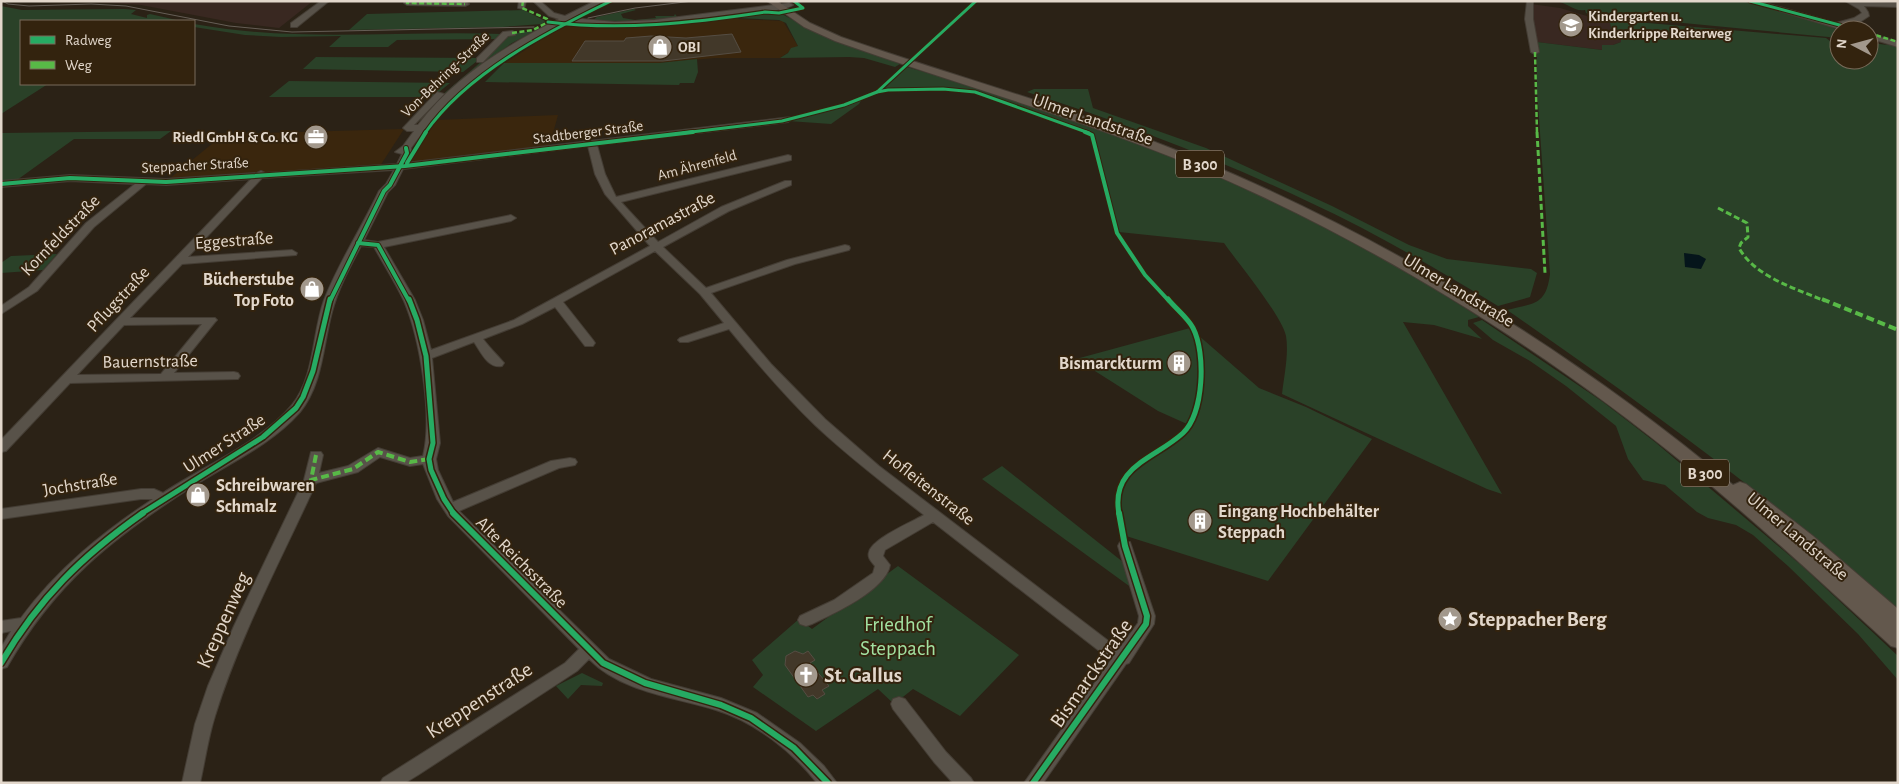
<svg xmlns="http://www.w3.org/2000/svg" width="1899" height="784" viewBox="0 0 1899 784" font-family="'Alegreya Sans',sans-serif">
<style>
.built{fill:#3a260d}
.industrial{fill:#392821}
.green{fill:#2a4128}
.water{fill:#05151b}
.building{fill:#423829;stroke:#554d43}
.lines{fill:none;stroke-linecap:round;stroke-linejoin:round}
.minor-casing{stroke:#443d34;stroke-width:2}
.major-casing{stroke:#443d34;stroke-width:2}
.minor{fill:#585249;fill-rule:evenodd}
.major{fill:#63584d;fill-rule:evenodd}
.tram{stroke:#655e56;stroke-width:1}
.quiet-far2{stroke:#58b947;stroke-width:2.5;stroke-dasharray:5 2.5;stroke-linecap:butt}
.quiet-far1{stroke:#58b947;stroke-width:3;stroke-dasharray:6 3;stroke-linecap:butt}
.quiet{stroke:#58b947;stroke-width:4;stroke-dasharray:8 4;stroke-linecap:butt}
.cycleway-far3-casing{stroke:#33230e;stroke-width:5}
.cycleway-far2-casing{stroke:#33230e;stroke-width:6}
.cycleway-far1-casing{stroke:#33230e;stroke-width:8}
.cycleway-casing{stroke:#33230e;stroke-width:9}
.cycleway-far3{stroke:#26ab63;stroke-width:3}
.cycleway-far2{stroke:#26ab63;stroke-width:4}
.cycleway-far1{stroke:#26ab63;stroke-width:5}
.cycleway{stroke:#26ab63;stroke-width:6}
.labels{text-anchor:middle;stroke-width:4;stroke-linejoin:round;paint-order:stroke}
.far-poi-label{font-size:15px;font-weight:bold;fill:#e2d7cb;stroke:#33230e;text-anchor:start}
.far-street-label{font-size:15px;fill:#e2d7cb;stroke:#33230e}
.shield{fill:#33230e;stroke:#aea192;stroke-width:1}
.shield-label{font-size:16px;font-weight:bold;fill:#e2d7cb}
.street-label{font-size:18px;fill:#e2d7cb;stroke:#33230e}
.poi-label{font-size:18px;font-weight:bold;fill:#e2d7cb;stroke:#33230e;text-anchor:end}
.near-poi-label{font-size:21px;font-weight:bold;fill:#e2d7cb;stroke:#33230e;text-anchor:start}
.near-street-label{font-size:21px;fill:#e2d7cb;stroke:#33230e}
.near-park-label{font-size:21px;fill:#a2e1a1;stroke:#33230e}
</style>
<rect width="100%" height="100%" fill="#2b2216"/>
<g class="built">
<path d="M737,17l2,2 44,2 15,25 -18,12h-65l-56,5h-154l42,-27 21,-11 80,2z"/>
<path d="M558,115l-9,33 -141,15 29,-43z"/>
<path d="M404,129l-24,37 -211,13 55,-45z"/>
</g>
<g class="industrial">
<path d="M97,1h216l-34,27 -43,-5 -95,-18 -46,-3z"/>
<path d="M1531,4l29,4 50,15 1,5 10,10v4l-8,3h-11l1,5 -66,-8z"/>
</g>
<g class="green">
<path d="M1556,1h187l82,23 11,5 3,9 -187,-18 -2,-2 -29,-2 3,5 202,17 4,3 9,1v18h30v-18c10,3 19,2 29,4v566c-122,-112 -256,-208 -391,-302 28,-7 39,-5 43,-36l-13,-184v-48l65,8v-5h11l8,-3v-4l-10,-10 -1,-5 -24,-10 -1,-3c-11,2 -17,-7 -29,-9z"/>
<path d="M1,6l21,4 102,-1 12,1 -5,4 16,4v-3l3,-1 31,7h-160v63h27l-47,30z"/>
<path d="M634,9l2,1 -15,4 2,4 12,2 21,-2 -1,-2h19l1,-2 3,4 -60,4 -25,-2 4,-3z"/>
<path d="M524,10l21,11 -3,3 -40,3 -153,3 18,-16z"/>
<path d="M767,11l13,1h-13l15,2 37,20 81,30 -5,3 -31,-9 -15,-1 -69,1 8,-5 3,-5 7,-2 -12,-23 -7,-3 -42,-2 -43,6 71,-12 -71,10 5,-2z"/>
<path d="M194,24c103,19 206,6 309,10l-4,5 -102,1 -9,7h-59l12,-11 -60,1 -36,-2 -51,-8z"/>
<path d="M535,31l-23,12 -46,33 -50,48 25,-28 48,-41 18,-19 8,-3z"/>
<path d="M316,57l165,1 -18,14 -160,-3z"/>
<path d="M697,59l1,13 -4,11h-14l-1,2 -194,-3 19,-19h155z"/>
<path d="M907,67l66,19 194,67 108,47 122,65 82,52 -11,3v6l14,13 -48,-14 -31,-3 99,172 -15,-5 -205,-95c2,-18 7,-40 4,-58 -4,-20 -48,-73 -62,-93l-105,-11 -5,-11 -6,-31 -17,-57 -113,-41 -29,-3h-65z"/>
<path d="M289,81l161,2 -17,14h-164z"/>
<path d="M1034,89h54l5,19 113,40 126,58 77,39 38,14 84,10 6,4 -7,24 -32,9c-61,-37 -124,-74 -189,-104 -91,-43 -185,-79 -282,-110z"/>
<path d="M862,99l-3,5 -28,20 -43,-3z"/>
<path d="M171,131l-11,8h-86l-57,41 -16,2v-49z"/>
<path d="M57,254l-14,16 -42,3v-10l10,-7z"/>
<path d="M1482,320l121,82 52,40 147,124 96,90v24l-40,-46 -70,-68 -35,-31 -17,-10 -28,-7 -11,-6 -32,-27 -22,-5 -15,-21 -12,-33 -50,-40 -36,-25 -37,-21 -20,-17z"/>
<path d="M1190,328l69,60 47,19 66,32 -104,142 -145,-46 -4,-37 10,-23 18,-15 41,-29 6,-9 -7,2 -29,-13 -82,-52z"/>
<path d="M1002,466l126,100 8,25 -154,-112z"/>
<path d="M898,566l121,89 -59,61 -47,-27 -19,15 -16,-15 -62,42 -63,-44 10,-12 -11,-15 47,-41 13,10z"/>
<path d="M582,673l21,10 -1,3 -21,-1 -13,14 -12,-13z"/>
</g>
<path class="water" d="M1684,253l15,2 7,4 -5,10 -16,-2z"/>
<g class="building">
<path d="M732,34l9,18 -78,9h-91l13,-20h39l2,-3 25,-2 35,2z"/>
<path d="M795,651l8,3 5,-3 7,9 -5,3 19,23 -7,4 3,4 -8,5 -4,-4 -5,2 -23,-32 1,-9z"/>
</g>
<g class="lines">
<defs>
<g id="minor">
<path d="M321,1h8l-32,26h-6v-4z"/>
<path d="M405,1l60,1 4,2 -4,2 -58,-1 -3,-2z"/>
<path d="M519,1h7l-2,8 -6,-1z"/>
<path d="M533,1h7l14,12 11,3 30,-15h9l-32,17 43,4 40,-2 134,-17 4,2c-10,6 -27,6 -38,7 -56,9 -134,23 -189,9 -63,33 -113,69 -155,127l1,5 -6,10 385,-46 1,2 -4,3 -191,23 8,29 11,23 172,-42 3,1v4l-170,42 37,40 63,-35 64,-26h6v4l-62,26 -66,36 43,41 81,-28 58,-15 4,1 1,2 -1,2 -54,14 -84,29 60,71 54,55 54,47 240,183 19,-26 1,-7 -21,-70 2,-4h10l25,74 -1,8 -25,39 -3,1 -83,119h-19l87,-123 -178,-138 -48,28 -2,6 7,9c-4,25 -57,49 -78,59l-6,2 -6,-2 -2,-4 2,-4 34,-16 39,-27 2,-7c-3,-4 -8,-8 -6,-14 3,-13 42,-30 55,-37 -37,-29 -75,-58 -109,-90 -31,-30 -59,-63 -86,-96l-41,13h-8l-2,-2 2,-2 44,-15 -24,-29 -45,-43 -92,51 30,38 2,3 -2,3h-8l-30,-39 -33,17 -39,15c7,9 14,16 21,24l-2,3c-14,3 -21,-14 -28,-24l-42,16 8,85 -4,16 2,11 15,32 98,-41 19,-3 5,1 2,3 -2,3 -16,3 -100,43 150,148 42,20 70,19 36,15 43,30 24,23 13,17h-20c-25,-32 -62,-61 -101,-73 -42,-13 -95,-18 -127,-51l-12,12 -159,104 -13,8h-25l3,-5 182,-115 14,-14 -131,-133 -11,-17 -14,-35 -13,2 -30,-9 -22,15 -42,11c-35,77 -76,152 -101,233 -7,22 -10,45 -15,67h-18l13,-59 13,-38 26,-60 70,-146 7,-28h10l2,3 -4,18 29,-7 30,-18 32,10 13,-2c10,-39 -3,-118 -19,-155 -9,-19 -20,-36 -30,-54l-13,-1c-11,21 -23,43 -29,66 -9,33 -9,72 -32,100 -28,32 -70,51 -105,73 -82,52 -140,98 -188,182l-6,2v-21l10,-17 -10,2v-12l20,-3c36,-49 82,-86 132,-119h-12l-140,20v-10l140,-20h13l9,4c39,-26 100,-52 129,-88 23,-29 20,-72 32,-105 15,-38 38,-73 55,-109l7,-7 8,-14 -132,8 -74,79 104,-7 5,3 -1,2 -114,9 -52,54h85l2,2 -2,2 -41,51 60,-1 4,1 2,3 -2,3 -168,4 -64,68 -5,1v-12l250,-261 -85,6 -20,-1 -52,43 -57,64 -36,23v-8l28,-19 57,-64 49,-39 -65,-3 -69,6v-6l69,-6 96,4 91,-6 4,-2 4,2 132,-9 5,-10 -7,-2 8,-6 11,-15h-7l-4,-3 34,-36 7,2 -30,31h4c35,-47 89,-80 141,-106l-10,-3zM588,146l7,28 10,20 45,52 -136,74 -83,30 -8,-30 -8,-20 -31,-53 127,-26 5,-3 -5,-3 -133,27 -14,-2 24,-48 7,-7 8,-16zM202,324l-41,50 -84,1 47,-50z"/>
<path d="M1527,1h6v18l6,33 -4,2 -4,-2 -6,-33z"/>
<path d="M1747,1h11l78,22 18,-5 8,-5 -3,-4 -14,-8 53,2v4l-34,-1 4,6 1,4 -9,6 -16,4 11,4h-12z"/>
<path d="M512,31l4,2 -1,2 -7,1 -25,26h-6v-4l26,-26z"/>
<path d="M1869,34l29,8v5l-29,-9z"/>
<path d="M899,697l6,2 41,53 25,26 3,5h-21l-19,-21 -41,-53 -2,-5 2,-5z"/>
</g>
<path id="major" d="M767,1h10l33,22 31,14c120,42 242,74 359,123 192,80 373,192 533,325l7,-3 6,2 67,52 85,73v39l-7,-2c-66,-60 -131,-121 -200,-177 -132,-108 -277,-201 -432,-274 -136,-65 -283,-104 -424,-154l-31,-14z"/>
</defs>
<use href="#minor" class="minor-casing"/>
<use href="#major" class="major-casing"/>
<use href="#minor" class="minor"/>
<use href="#major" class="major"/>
<g class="tram">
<path d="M2,1l6,3 21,2 62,-2 35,2 103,20 63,6 242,-5"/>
<path d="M588,18l47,-10 58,-7"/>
</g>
<g class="quiet-far2">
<path d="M409,1l-2,2 58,1"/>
<path d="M523,1l-1,7 25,11 1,3"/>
<path d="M512,33l21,-3 15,-8"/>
<path d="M1869,33l29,9"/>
<path d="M1535,52l2,81"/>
</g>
<g class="quiet-far1">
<path d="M1537,132l8,141"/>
<path d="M1718,208l29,15 1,14 -7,6 -2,5c16,29 58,41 86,53"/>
</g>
<g class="quiet">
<path d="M1822,299l76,31"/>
<path d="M316,455l-5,25 42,-11 25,-17 32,10 19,-3"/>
</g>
<defs>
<g id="cycleway-far3">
<path d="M1750,1l108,29"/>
<path d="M548,22c73,9 144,1 217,-10l14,1 24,-5 -9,-7"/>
<path d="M877,92l99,-91"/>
<path d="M425,133c42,-60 122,-101 186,-132"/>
<path d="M683,133l99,-12 62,-16 33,-13 11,-2 55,-1 32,3 114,41"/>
</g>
<g id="cycleway-far2">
<path d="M1085,132l7,3 25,98 28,42 24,26"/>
<path d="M407,163l19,-31"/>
<path d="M1,184l69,-6 96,4 239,-16 288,-34"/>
<path d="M358,243l20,2 31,56"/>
<path d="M330,301l54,-110 6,-6 17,-32 -1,-5"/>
</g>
<g id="cycleway-far1">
<path d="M409,299l8,21 9,36 7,87 -4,16 2,11 13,29 10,15"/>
<path d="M141,514l122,-77 33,-29 7,-11 10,-26 17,-72"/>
<path d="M1119,514c-9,-48 36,-55 64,-81 21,-20 23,-80 10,-105 -5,-10 -18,-20 -25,-29"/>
</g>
<g id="cycleway">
<path d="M453,513l150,150 42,20 76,22 30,13 43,30 34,35"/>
<path d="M1,663c38,-65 81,-107 142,-150"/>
<path d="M1033,783l113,-159 1,-8 -22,-70 -6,-33"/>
</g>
</defs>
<use href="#cycleway-far3" class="cycleway-far3-casing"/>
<use href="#cycleway-far2" class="cycleway-far2-casing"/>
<use href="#cycleway-far1" class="cycleway-far1-casing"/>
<use href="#cycleway" class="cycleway-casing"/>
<use href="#cycleway-far3" class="cycleway-far3"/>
<use href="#cycleway-far2" class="cycleway-far2"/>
<use href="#cycleway-far1" class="cycleway-far1"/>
<use href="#cycleway" class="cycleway"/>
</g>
<defs>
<symbol id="school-disc" viewBox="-11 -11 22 22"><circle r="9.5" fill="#a2988c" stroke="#33230e"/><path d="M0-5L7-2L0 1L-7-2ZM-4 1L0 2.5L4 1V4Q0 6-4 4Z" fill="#fff"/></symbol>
<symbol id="shop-disc" viewBox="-11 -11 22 22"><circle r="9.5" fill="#a2988c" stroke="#33230e"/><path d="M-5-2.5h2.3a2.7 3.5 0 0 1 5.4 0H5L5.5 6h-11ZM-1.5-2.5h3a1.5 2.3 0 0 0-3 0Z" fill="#fff"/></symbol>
<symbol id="office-disc" viewBox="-11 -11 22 22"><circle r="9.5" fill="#a2988c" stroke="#33230e"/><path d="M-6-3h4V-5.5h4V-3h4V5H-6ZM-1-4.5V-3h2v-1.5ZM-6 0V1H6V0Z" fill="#fff"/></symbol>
<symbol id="building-disc" viewBox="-11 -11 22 22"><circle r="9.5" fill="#a2988c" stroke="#33230e"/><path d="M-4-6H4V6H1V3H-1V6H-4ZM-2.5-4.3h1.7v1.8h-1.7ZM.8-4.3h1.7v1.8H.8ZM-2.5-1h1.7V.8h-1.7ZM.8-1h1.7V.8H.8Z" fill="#fff"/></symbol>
<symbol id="sight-disc" viewBox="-11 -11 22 22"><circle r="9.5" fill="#a2988c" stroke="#33230e"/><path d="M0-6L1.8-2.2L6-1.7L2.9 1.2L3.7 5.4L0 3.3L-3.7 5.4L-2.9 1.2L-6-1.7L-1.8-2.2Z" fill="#fff"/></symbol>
<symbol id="church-disc" viewBox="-11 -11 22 22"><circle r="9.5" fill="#a2988c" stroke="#33230e"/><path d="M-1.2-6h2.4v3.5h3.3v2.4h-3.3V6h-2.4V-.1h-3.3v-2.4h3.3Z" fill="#fff"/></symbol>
</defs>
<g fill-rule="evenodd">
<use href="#school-disc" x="1557" y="11" width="28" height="28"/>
<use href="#shop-disc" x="646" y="33" width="28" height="28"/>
<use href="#office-disc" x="302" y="123" width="28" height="28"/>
<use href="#shop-disc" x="298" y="275" width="28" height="28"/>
<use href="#building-disc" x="1165" y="349" width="28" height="28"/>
<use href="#shop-disc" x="184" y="481" width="28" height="28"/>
<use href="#building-disc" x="1186" y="507" width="28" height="28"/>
<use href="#sight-disc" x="1436" y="605" width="28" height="28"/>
<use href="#church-disc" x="792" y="661" width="28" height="28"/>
</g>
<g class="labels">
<g class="far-poi-label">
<text x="1588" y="21">Kindergarten u.<tspan x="1588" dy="17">Kinderkrippe Reiterweg</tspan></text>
<text x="678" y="52">OBI</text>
<text x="298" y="142" text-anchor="end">Riedl GmbH &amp; Co. KG</text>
</g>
<g class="far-street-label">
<text transform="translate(445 74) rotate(-44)" y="5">Von-Behring-Straße</text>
<text transform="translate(588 132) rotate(-7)" y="5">Stadtberger Straße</text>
<text transform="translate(195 165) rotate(-3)" y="5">Steppacher Straße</text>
<text transform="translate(697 165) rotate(-15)" y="5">Am Ährenfeld</text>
</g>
<g class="shield">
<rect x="1176" y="150.5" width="48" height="27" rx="4"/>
<rect x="1681" y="459.5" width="48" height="27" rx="4"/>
</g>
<g class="shield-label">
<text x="1200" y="170">B 300</text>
<text x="1705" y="479">B 300</text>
</g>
<g class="street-label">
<text transform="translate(1093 119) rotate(19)" y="6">Ulmer Landstraße</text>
<text transform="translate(662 223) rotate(-28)" y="6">Panoramastraße</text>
<text transform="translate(60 235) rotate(-46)" y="6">Kornfeldstraße</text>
<text transform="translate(234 240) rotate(-4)" y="6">Eggestraße</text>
<text transform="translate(1459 290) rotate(31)" y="6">Ulmer Landstraße</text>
<text transform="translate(118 299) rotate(-47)" y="6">Pflugstraße</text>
<text transform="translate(150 361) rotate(-1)" y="6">Bauernstraße</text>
<text transform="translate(224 443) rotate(-33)" y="6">Ulmer Straße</text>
<text transform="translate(80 484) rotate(-9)" y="6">Jochstraße</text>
<text transform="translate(929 487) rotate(38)" y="6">Hofleitenstraße</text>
<text transform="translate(1798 536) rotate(40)" y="6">Ulmer Landstraße</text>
<text transform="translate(522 562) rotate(45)" y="6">Alte Reichsstraße</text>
</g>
<g class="poi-label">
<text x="294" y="285">Bücherstube<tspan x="294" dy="21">Top Foto</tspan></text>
<text x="1162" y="369">Bismarckturm</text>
<text x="216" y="491" text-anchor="start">Schreibwaren<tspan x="216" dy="21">Schmalz</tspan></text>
<text x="1218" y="517" text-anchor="start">Eingang Hochbehälter<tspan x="1218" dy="21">Steppach</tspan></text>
</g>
<g class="near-poi-label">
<text x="1468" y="626">Steppacher Berg</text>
<text x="824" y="682">St. Gallus</text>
</g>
<g class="near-street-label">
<text transform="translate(223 620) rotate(-66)" y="7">Kreppenweg</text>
<text transform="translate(1091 673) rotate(-55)" y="7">Bismarckstraße</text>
<text transform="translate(479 700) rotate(-33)" y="7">Kreppenstraße</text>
</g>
<g class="near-park-label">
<text x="898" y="631">Friedhof<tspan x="898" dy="24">Steppach</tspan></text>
</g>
</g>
<rect width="1899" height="784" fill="none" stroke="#e2d7cb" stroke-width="5"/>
<rect x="20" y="20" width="175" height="65" fill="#33230e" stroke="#796b5a"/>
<rect x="30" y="36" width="25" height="8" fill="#26ab63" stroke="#796b5a"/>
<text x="65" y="45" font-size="15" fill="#e2d7cb">Radweg</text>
<rect x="30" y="61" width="25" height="8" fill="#58b947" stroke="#796b5a"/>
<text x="65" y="70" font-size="15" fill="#e2d7cb">Weg</text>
<g transform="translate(1854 45) rotate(276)"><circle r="24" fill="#33230e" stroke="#796b5a"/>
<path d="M0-4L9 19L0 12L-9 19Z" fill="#a2988c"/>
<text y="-8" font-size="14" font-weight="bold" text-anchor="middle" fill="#e2d7cb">N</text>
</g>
</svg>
